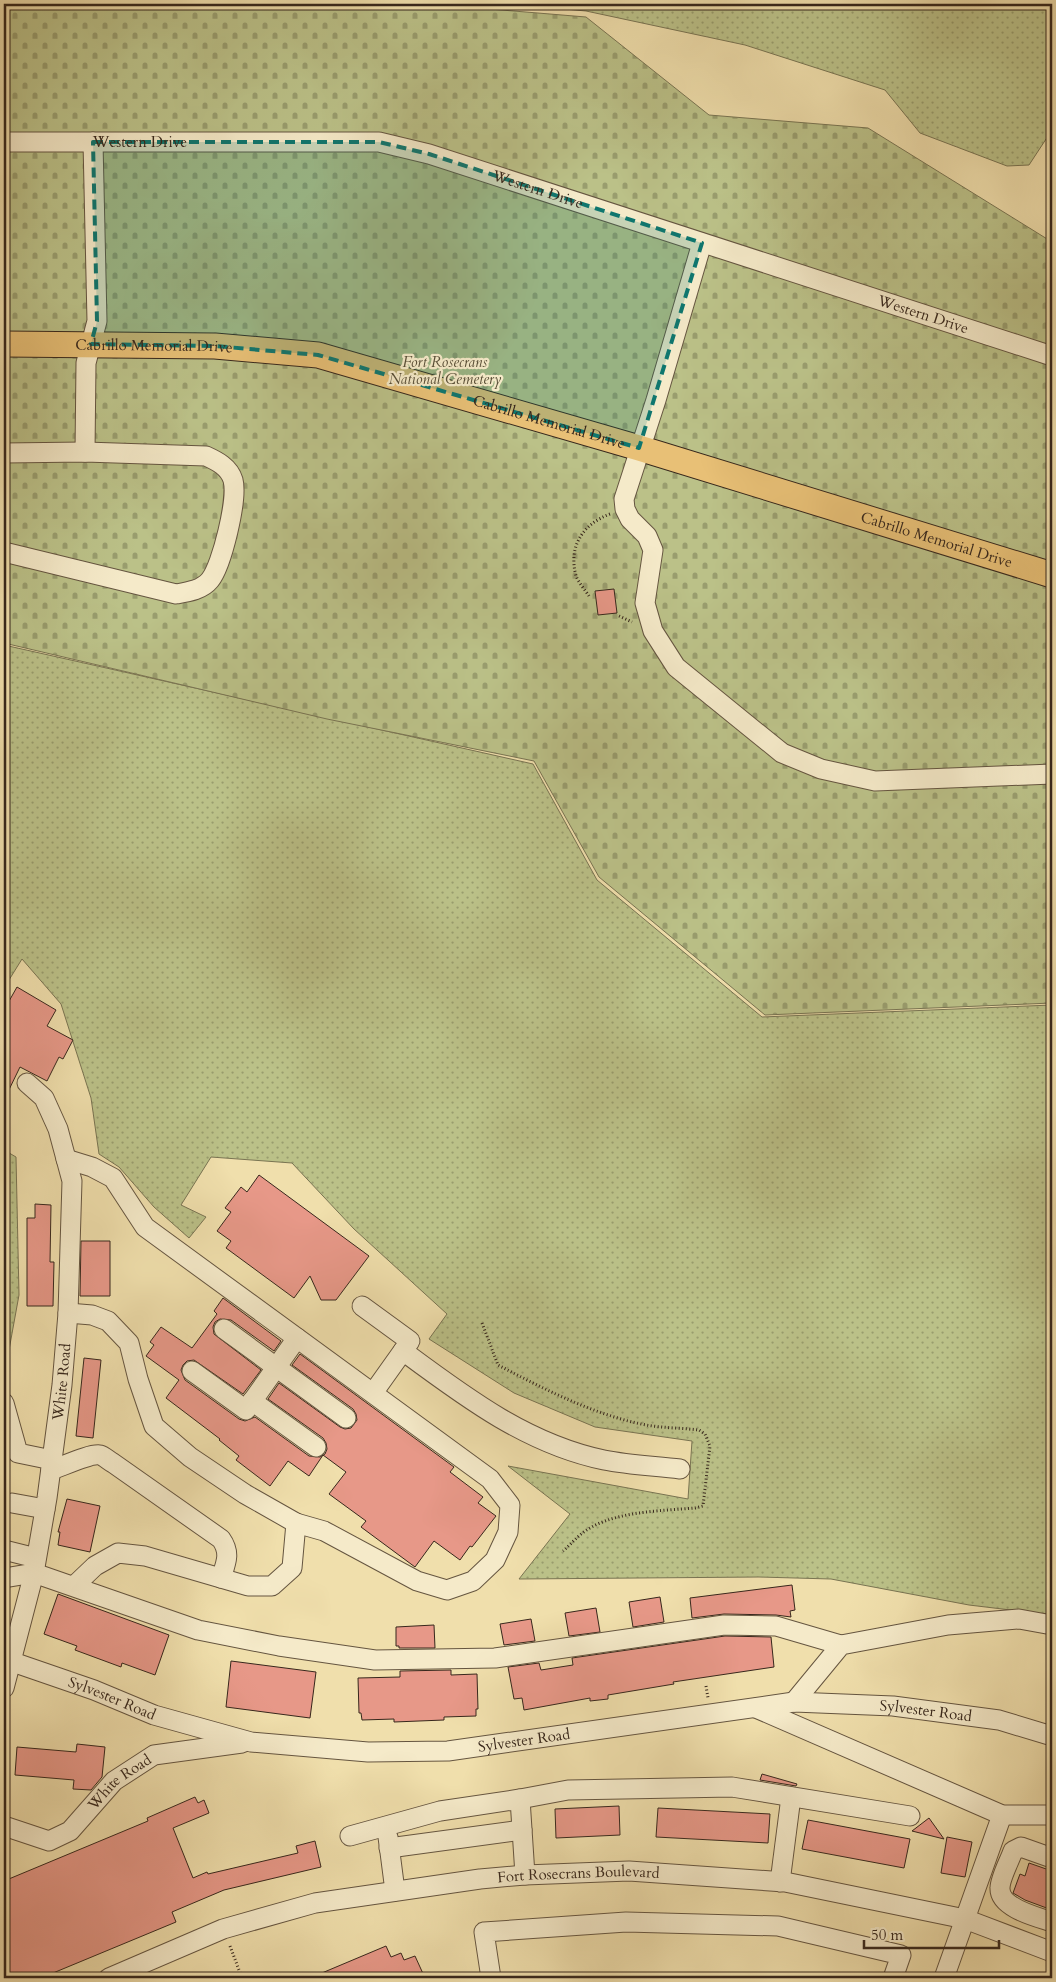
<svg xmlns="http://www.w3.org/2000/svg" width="1056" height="1982" viewBox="0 0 1056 1982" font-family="Cardo,serif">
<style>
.grass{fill:url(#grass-dots);stroke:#797452}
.cemetery{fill:url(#cemetery-stones);stroke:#797452}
.building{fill:#e79888;stroke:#37271c}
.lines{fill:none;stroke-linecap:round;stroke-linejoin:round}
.minor-casing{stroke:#655540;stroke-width:21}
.major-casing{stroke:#37271c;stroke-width:27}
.path{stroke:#37271c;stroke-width:3;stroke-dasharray:1 2.5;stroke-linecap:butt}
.minor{stroke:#f5eac9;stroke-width:19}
.major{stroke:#e8c076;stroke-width:25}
.marked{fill:#0f766e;fill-opacity:0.2;stroke:#0f766e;stroke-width:4;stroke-dasharray:10 6;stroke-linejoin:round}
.labels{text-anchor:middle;stroke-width:4.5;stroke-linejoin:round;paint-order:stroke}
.street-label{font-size:15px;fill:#37271c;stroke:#f5eac9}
.park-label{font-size:15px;font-style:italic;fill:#584e37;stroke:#f5eac9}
</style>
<defs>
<pattern id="grass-dots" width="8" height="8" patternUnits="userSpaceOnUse" patternTransform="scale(1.25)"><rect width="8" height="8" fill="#bbc188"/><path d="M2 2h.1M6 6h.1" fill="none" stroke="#999d6e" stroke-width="1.8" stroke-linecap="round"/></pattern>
<pattern id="cemetery-stones" width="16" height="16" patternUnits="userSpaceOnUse" patternTransform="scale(1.25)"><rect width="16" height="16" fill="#bbc188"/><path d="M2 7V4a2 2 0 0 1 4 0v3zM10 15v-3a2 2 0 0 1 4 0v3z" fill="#999d6e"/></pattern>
</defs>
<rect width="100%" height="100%" fill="#f0dfac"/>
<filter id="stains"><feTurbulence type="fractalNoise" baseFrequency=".004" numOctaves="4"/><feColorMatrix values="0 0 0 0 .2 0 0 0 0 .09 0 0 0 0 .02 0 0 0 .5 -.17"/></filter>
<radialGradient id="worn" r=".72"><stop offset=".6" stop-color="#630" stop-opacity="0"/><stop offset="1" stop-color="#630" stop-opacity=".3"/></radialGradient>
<g class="grass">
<path d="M511,4h541v126l-23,35 -22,1 -87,-33 -35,-43 -140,-45 -159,-34z"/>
<path d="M4,645l529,119 64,116 165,137 290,-12v610l-83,-10 -138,-26 -72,-2 -240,2 51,-65 -62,-48 180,33 4,-58 -97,-14 -81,-34 -85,-54 18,-25 -93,-85 -62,-66 -81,-6 -30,48 25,12 -17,21 -35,-31 -35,-40 -20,-13 -8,-56 -30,-94 -39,-45 -18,29z"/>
<path d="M4,1150l12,7 3,138 -12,66 -3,2z"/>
</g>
<path class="cemetery" d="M4,4h425l157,13 123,98 159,13 184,114v761l-287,12 -166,-138 -65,-116 -207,-42 -323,-76z"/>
<g class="building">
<path d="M614,589l3,24 -19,2 -3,-24z"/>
<path d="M17,987l39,23 -9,16 26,14 -10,19 -4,-2 -12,24 -27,-14 -16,33v-90z"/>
<path d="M259,1175l110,81 -33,44h-15l-11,-24 -16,22 -68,-50 5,-7 -14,-10 14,-19 -6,-4 16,-21 6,5z"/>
<path d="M35,1204l16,1 -1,57h4l-1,44h-26v-88h8z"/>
<path d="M81,1241h29v55h-30z"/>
<path d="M223,1298l58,43 -7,10 -43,-31 -11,-1 -5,3 -2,5 1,7 47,36 -18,24 -49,-34 -7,1 -4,4 -2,5 4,10 54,39 6,2 10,-4 54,39 11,1 5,-3 2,-5 -1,-6 -3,-5 -55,-39 11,-16 61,44 5,2 6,-1 6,-8 -1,-6 -3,-5 -61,-44 8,-11 154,113 -4,5 33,25 -5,6 18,13 -24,31 -2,-1 -10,14 -26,-19 -19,26 -54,-40 5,-6 -37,-27 17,-22 -23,-17 -14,21 -21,-15 -18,25 -34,-26 3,-4 -20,-16 1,-1 -54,-41 13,-18 -33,-24 8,-11 -4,-3 11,-15 31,21 25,-34 -3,-3z"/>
<path d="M84,1358l17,2 -8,78 -17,-2z"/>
<path d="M67,1499l33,7 -10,46 -32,-7 2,-13h-2z"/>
<path d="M792,1585l3,25 -5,1 1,6 -15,-2 -52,-1 -32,4 -2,-20z"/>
<path d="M58,1594l111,41 -14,40 -33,-12 -1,4 -46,-17 2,-4 -33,-12z"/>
<path d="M660,1597l4,25 -31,5 -4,-25z"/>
<path d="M596,1608l4,24 -31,4 -4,-23z"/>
<path d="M531,1619l4,22 -31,4 -4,-21z"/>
<path d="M434,1625l1,23h-36v-2h-3v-19z"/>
<path d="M725,1636l46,1 3,30 -101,15 1,2 -66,11v4l-18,2v-3l-66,12 -2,-12 -8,1 -6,-32 31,-4 2,7 32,-5 -1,-7z"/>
<path d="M231,1661l85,11 -6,46 -84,-11z"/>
<path d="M451,1670v5l26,-1 1,35h-2v7l-32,1v3l-50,2v-3l-32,1 -1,-7h-2l-1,-35 42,-1v-6z"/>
<path d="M77,1744l28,3 -3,30 -11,13 -18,-1 1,-9 -59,-5 2,-28 59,5z"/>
<path d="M762,1774l35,10 -1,2 -36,-6z"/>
<path d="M195,1797l3,6 6,-3 5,13 -36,15 20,50 14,-6 1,2 90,-21 -2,-7 19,-5 6,26 -97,23 -52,22 4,10 -135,56h-37v-97l144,-60 -1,-3z"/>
<path d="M619,1806l1,29 -64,3 -1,-29z"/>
<path d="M658,1808l112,6 -2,29 -112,-6z"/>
<path d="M929,1818l15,21 -32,-8z"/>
<path d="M808,1820l102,19 -6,29 -102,-19z"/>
<path d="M947,1837l25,5 -7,35 -24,-4z"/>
<path d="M1029,1863l23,8v39l-27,-10 -12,-7 7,-19 5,2z"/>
<path d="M386,1946l5,11 10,-4 3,7 11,-4 10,22h-115z"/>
</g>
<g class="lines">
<defs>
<g id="minor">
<path id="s1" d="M4,142h375l50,12 623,202"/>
<path d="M702,243l-46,157 -32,99 1,10 5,10 17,17 6,14 -8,53 8,28 23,36 106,86 39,16 54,12 177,-7"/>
<path d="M85,452l1,-89 11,-42 -4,-179"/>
<path d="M4,453l81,-1 121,4c11,5 23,11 27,24 5,19 -11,85 -23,100 -8,10 -22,12 -34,14l-172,-42"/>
<path d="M66,1159l26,8 21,11 32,49 345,252 20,26 -2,27 -13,28 -22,21 -26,9 -30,-9 -93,-50 -28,-8"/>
<path d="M362,1306l48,35 -37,52"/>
<path d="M68,1313l24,2 16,6 21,22 9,36 16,47 36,31 55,37 51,29 -4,45 -20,18h-24l-103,-30 -27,-3 -23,13 -21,20"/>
<path d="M224,1329l122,89"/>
<path d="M403,1351c62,46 124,93 201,109 25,5 51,6 76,9"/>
<path d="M192,1371l54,39 51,-72"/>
<path d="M252,1401l64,46"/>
<path d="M4,1403l14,50 34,7"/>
<path d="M51,1470c10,-3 40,-17 49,-15 4,1 9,6 13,8l108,76c10,14 5,24 0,39"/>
<path d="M12,1503l33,6"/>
<path d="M4,1550l32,8"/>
<path d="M4,1578l30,-5 164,57 81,16 96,14 120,-2 229,-33 52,1 65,19"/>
<path id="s2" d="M4,1659l90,31 60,25 97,27 117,10 80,-1 346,-49 99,4 106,14 53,16"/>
<path id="s3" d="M4,1688l30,-115 13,-75 15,-113 6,-72 4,-132 -14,-52 -14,-31 -17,-15"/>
<path d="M794,1702l47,-57 107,-20 71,-6 33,6"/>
<path d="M756,1708l246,107h50"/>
<path d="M520,1799l48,-9 164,-3 178,29"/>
<path id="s4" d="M4,1826l45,15 21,-10 44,-50 40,-26 88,-12"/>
<path d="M350,1836l90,-25 80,-12 5,76"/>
<path d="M388,1837l7,54"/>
<path d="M389,1848l133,-18"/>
<path d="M1052,1858l-31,-11 -8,4c-3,9 -13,27 -13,37 -1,20 37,29 52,34"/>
<path d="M780,1882l11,-85"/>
<path id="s5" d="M109,1978l114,-49 92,-26 165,-24 45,-4 104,-4 156,11 180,37 87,33"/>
<path d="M491,1978l-7,-46 142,-10 152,4 123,29 -8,23"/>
<path d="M944,1978l58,-163"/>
</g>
<g id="major">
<path id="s6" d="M4,344l211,2 103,9 321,93 413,127"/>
</g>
</defs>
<use href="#minor" class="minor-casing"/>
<use href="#major" class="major-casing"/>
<g class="path">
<path d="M589,596c-4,-6 -10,-13 -13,-20 -8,-30 7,-52 34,-62"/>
<path d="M619,616l13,6"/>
<path d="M482,1323l16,42c46,24 96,50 148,60 17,3 36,3 53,5l6,4 5,12 -7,60 -8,2c-35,3 -87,3 -115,27 -6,5 -11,11 -17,16"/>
<path d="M706,1686l2,12"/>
<path d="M230,1946l12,32"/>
</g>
<use href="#minor" class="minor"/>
<use href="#major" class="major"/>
</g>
<path class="marked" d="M93,142h286l50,12 273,89 -63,205 -321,-93 -103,-9 -124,-2 6,-23z"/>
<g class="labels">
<g class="street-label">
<text dy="5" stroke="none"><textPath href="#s1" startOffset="136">Western Drive</textPath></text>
<text dy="5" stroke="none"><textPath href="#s1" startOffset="541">Western Drive</textPath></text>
<text dy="5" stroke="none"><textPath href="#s1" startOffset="946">Western Drive</textPath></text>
<text dy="5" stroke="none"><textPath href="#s6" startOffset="150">Cabrillo Memorial Drive</textPath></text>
<text dy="5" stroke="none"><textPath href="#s6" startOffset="555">Cabrillo Memorial Drive</textPath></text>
<text dy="5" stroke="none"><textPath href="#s6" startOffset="960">Cabrillo Memorial Drive</textPath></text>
<text dy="5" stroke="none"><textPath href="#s3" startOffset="312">White Road</textPath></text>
<text dy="5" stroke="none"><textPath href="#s2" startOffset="115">Sylvester Road</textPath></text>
<text dy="5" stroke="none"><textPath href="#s2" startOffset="940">Sylvester Road</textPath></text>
<text dy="5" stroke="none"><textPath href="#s2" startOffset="535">Sylvester Road</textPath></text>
<text dy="5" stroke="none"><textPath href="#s4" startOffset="141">White Road</textPath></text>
<text dy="5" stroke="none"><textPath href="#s5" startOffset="485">Fort Rosecrans Boulevard</textPath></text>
</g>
<g class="park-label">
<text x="445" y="367">Fort Rosecrans<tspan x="445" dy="17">National Cemetery</tspan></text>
</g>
</g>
<rect width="1056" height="1982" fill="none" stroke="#f0dfac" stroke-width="20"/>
<rect x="5" y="5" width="1046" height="1972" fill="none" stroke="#37271c" stroke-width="2.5"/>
<rect x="10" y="10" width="1036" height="1962" fill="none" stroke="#37271c"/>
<path d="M864 1940v8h135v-8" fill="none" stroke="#37271c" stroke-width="2.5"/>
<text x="871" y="1940" font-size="15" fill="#37271c" stroke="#f5eac9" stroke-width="4" paint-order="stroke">50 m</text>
<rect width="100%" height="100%" filter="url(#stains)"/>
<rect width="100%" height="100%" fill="url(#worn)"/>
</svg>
